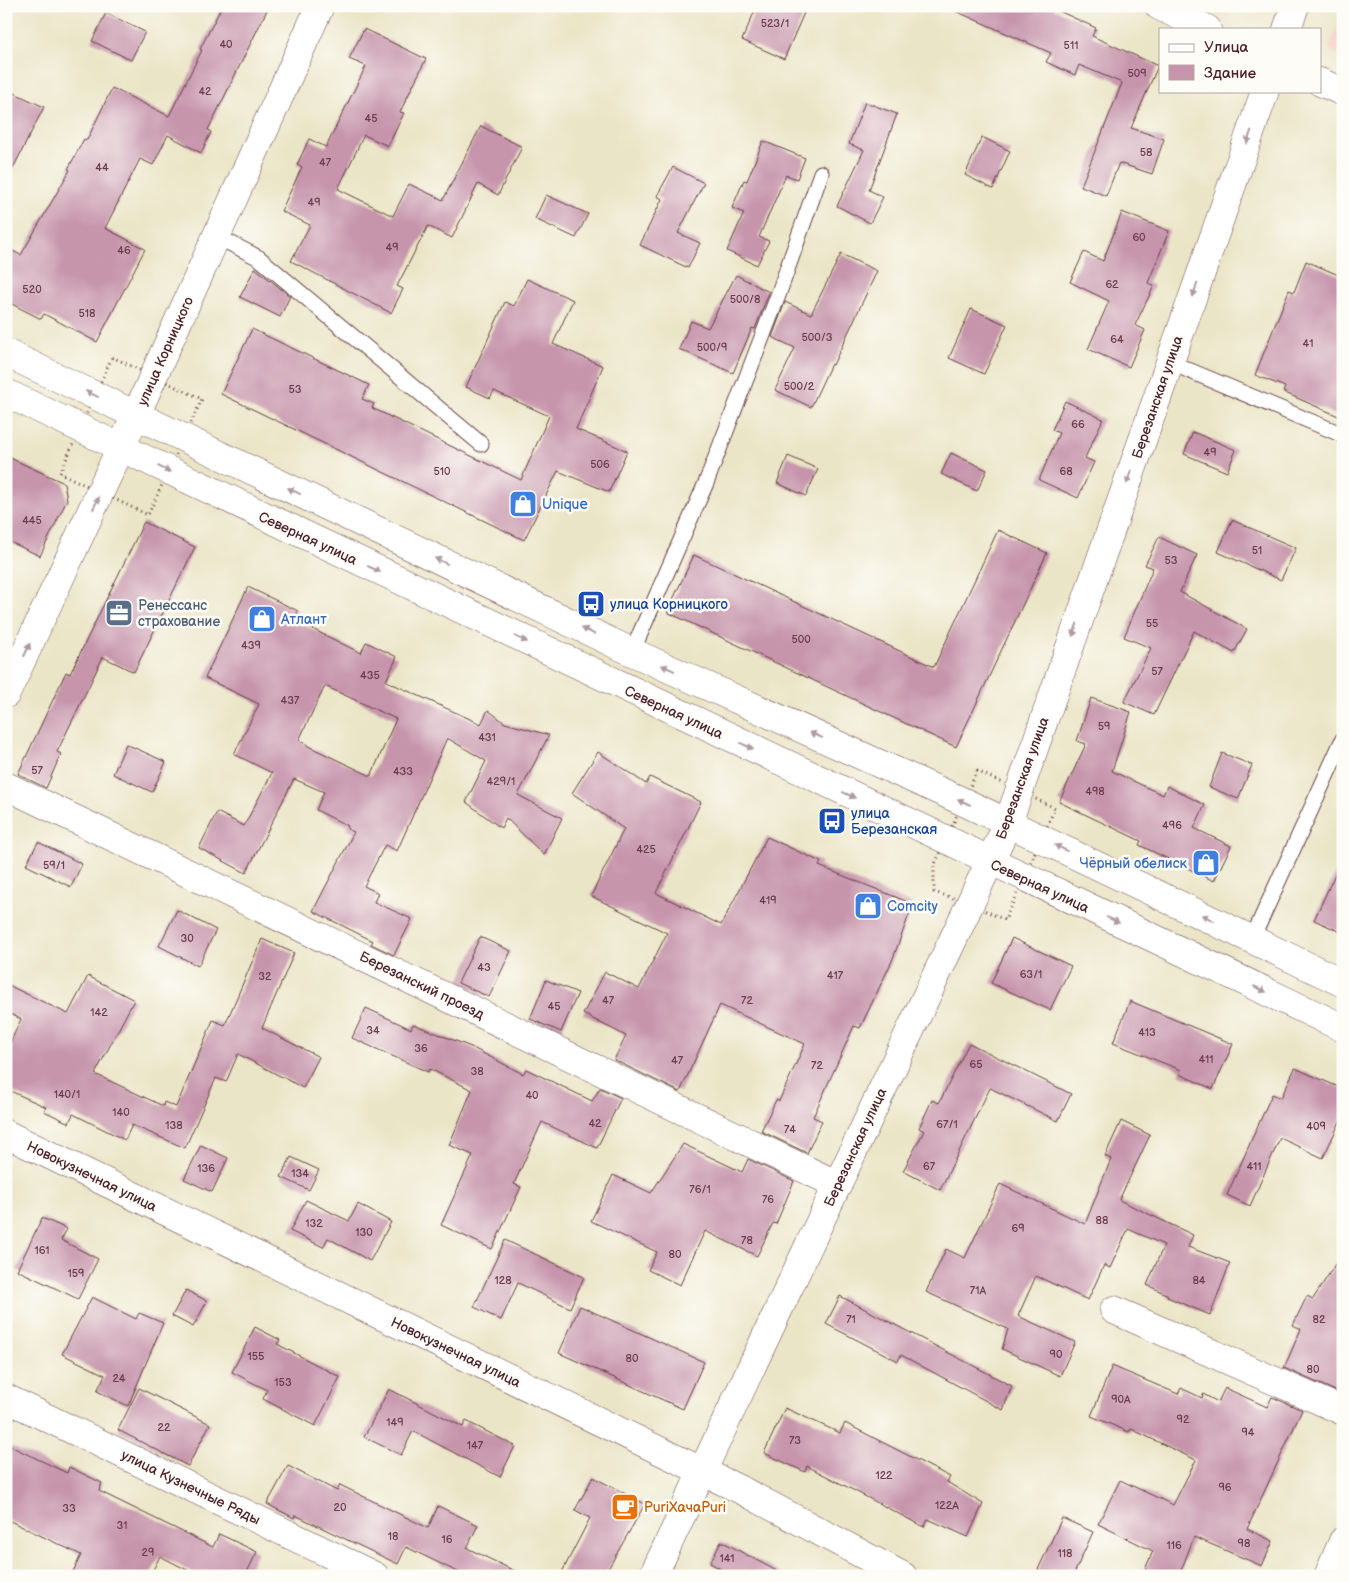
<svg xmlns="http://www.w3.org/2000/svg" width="1349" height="1582" viewBox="0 0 1349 1582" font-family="'Balsamiq Sans',sans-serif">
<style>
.built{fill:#f7d0ca}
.building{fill:#c694ab;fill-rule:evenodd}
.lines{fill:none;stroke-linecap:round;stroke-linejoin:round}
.service-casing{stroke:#623d42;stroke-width:17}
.minor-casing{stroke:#623d42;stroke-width:29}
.tertiary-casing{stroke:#623d42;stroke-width:29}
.secondary-casing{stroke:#623d42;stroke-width:29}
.primary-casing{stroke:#623d42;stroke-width:29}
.path{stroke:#623d42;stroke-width:3;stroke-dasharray:1 4;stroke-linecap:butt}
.service{stroke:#fff;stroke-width:15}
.minor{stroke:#fff;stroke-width:28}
.tertiary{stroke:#fff;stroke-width:28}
.secondary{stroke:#fff;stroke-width:28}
.primary{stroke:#fff;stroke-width:28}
.oneway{fill:#ae9aa0}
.labels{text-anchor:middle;stroke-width:5;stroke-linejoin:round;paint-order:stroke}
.number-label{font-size:11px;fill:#693c4b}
.street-label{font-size:14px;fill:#4a1f2b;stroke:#fdfcf7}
.shop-label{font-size:14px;fill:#366cbe;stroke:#fdfcf7;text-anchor:start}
.transit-label{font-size:14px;fill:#164399;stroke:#fdfcf7;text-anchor:start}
.service-label{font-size:14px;fill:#4e5e75;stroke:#fdfcf7;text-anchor:start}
.food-label{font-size:14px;fill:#c56008;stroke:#fdfcf7;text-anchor:start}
</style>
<rect width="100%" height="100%" fill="#fdfcf7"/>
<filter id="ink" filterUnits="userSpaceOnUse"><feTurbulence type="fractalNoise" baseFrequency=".02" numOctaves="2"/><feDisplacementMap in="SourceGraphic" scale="10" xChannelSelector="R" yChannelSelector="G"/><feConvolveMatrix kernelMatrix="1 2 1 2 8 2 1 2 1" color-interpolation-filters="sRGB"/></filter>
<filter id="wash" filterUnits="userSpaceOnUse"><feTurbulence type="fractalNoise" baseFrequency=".0096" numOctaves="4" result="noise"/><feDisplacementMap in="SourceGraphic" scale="20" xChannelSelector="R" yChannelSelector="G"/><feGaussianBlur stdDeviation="1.12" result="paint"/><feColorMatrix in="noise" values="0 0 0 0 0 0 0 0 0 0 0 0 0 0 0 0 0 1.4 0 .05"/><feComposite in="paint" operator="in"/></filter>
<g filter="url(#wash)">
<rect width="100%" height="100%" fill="#ebe5c7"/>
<path class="built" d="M1343,16v40l-15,-7z"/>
<g id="blocks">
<g class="building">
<path d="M222,6h47l-61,124 3,2 -10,21 -33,-18 -15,30 -13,-6 -35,69 40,21 -48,93 -53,-28 -3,5 -35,-18v-53l15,7 49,-85 -2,-1 16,-30 3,1 25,-52 57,28 33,-66 -2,-1z"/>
<path d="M757,6h50l-23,53 -42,-19z"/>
<path d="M944,6h104l48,22 -4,8 66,30 -27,62 33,11 -12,35 -33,-11 -13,33 -25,-10 41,-103 -43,-18 -4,10 -29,-13 5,-9z"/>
<path d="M106,13l39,19 -14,28 -39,-19z"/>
<path d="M364,29l62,30 -26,53 4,1 -16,33 -24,-11 -26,54 55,27 16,-32 34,16 38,-74 41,21 -24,48 -20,-11 -26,54 -24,-12 -31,60 6,3 -12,24 -100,-52 19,-36 -29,-14 21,-44 -5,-2 12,-26 17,8 40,-81 -17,-7z"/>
<path d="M6,89l38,18 -38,75z"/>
<path d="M865,102l32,12 -28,76 14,7 -13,26 -33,-17 27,-56 -15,-6z"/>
<path d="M982,137l28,14 -17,38 -28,-14z"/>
<path d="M763,141l42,17 -8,21 -11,-4 -27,62 10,4 -12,24 -30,-14 17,-38 -12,-5 12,-28 3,1z"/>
<path d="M673,167l31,16 -26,50 22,10 -12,25 -48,-23 22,-46 -5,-3z"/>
<path d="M546,195l42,19 -12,24 -41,-19z"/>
<path d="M1122,212l47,19 -21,52 6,3 -19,39 10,5 -16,37 -41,-18 21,-48 -39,-19 14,-30 19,9z"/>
<path d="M841,254l36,17 -44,94 -2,-1 -20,43 -36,-17 20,-42 -23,-11 13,-35 26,12z"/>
<path d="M1306,261l37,16v141l-60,-26 2,-5 -30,-12 34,-85 5,2z"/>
<path d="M255,268l35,28 -10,21 -40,-20z"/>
<path d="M736,275l33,17 -14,37 -3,-1 -19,45 -54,-24 12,-28 17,7z"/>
<path d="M527,279l46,21 -20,44 50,22 -27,63 51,22 -18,41 -51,-21 -34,69 -303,-146 31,-65 117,56 -7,14 12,5 -2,4 149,72 28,-64 -55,-25 -4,7 -24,-11 39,-85 9,4z"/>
<path d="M971,309l36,16 -23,49 -35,-16z"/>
<path d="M1065,401l38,18 -18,39 9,4 -16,36 -39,-18 20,-47 -7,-3z"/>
<path d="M1193,432l43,18 -9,22 -43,-18z"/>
<path d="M951,453l36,17 -10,21 -36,-17z"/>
<path d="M6,456l58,27 3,17 -27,56 -34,-16z"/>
<path d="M788,456l30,13 -12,27 -29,-13z"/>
<path d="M1232,520l64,28 -15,32 -63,-28z"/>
<path d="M144,522l51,25 -61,125 -31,-15 -46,95 4,2 -15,34 -28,-14 48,-102 4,2z"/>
<path d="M998,530l49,23 -91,194 -289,-135 27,-57 240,112z"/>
<path d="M1159,537l38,18 -17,37 67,37 -13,24 -40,-22 -40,84 -30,-13 27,-54 -27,-11 29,-69 -8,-3z"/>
<path d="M248,587l50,24 -4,9 67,33 5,-11 31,15 -11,24 95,43 7,-14 17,13 44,12 -31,60 44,23 -18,37 -38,-37 -5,10 -35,-26 20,-41 -39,-23 -50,113 -12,-6 -21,41 14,7 -4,9 38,17 -18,36 -23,-11 2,-3 -60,-30 41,-79 -7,-3 1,-3 -32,-16 8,-18 -30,-13 -48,94 -47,-25 18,-36 27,14 28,-53 -38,-19 25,-50 -54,-26zM325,686l71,33 -25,57 -61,-29 -11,-7z"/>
<path d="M1091,698l40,14 -19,59 51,24 4,-9 38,19 -11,23 37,18 -17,35 -75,-36 2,-4 -82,-39 27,-58 -9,-3z"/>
<path d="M126,744l40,18 -14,30 -39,-18z"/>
<path d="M598,752l48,32 4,-7 51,25 -45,91 65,32 46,-88 54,25 -2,4 94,38 -21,57 -32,67 -6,-2 -41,91 9,4 -15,32 -46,-22 15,-31 3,1 26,-57 -85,-39 -40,87 -66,-32 12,-24 -43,-22 22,-42 34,17 28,-56 -76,-37 33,-67 -52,-36z"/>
<path d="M1222,753l30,12 -14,34 -29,-12z"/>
<path d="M38,842l44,22 -11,23 -45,-22z"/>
<path d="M1343,857v76l-29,-13z"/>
<path d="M177,910l39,20 -18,36 -39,-20z"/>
<path d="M480,937l31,14 -22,46 -31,-14z"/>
<path d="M1012,938l59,28 -21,44 -59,-27z"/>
<path d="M262,939l32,14 -32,75 57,29 -16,31 -65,-34 -12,28 -10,-4 -31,70 -53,-23 -7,15 -52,-26 -4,9 -25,-12 2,-4 -40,-18v-37l15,-33 -15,-7v-28l62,30 20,-38 46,24 -39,74 68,32 1,-4 12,5 37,-87 12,5z"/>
<path d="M546,980l32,13 -17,39 -31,-13z"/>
<path d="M1130,1001l103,43 -20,45 -34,-15 2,-4 -68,-27z"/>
<path d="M366,1008l45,21 2,-5 58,23 52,27 3,-5 66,32 8,-13 21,10 -24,50 -55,-26 -28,62 7,3 -29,62 -51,-24 32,-70 -24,-10 23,-55 -42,-21 -2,3 -76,-34z"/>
<path d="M969,1043l102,51 -13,27 -68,-33 -50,102 -37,-19 21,-40 -5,-3 13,-28 7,3z"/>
<path d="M1295,1068l48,21v26l-20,43 -43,-20 -30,68 -23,-11 45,-101 9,4z"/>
<path d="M1121,1121l29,14 -31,65 74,35 -5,12 42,16 -20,52 -43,-18 1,-2 -21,-10 17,-40 -36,-16 -18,39 -6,-3 -16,35 -52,-24 -18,40 57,26 -15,34 -58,-27 6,-20 -82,-37 20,-43 19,9 35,-74 85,40 26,-65 -6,-3z"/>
<path d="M683,1144l59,28 6,-13 46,22 -18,43 -3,-1 -16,33 -52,-25 -25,54 -32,-15 9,-18 -66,-31 22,-46 38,18z"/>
<path d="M201,1145l27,13 -16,34 -28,-13z"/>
<path d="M291,1157l28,13 -10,20 -28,-13z"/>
<path d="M306,1200l43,21 9,-17 33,18 -21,39 -42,-23 -5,9 -33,-16z"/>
<path d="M42,1218l25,11 -6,11 37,19 -20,40 -61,-29z"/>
<path d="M505,1240l79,37 -14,31 -52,-25 -17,37 -27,-13z"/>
<path d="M1343,1252v128l-5,12 -54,-24 17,-39 -8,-4 14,-29 6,3z"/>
<path d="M186,1290l21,11 -14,26 -21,-11z"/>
<path d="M840,1296l172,90 -9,24 -102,-55 -3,6 -72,-37z"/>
<path d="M92,1297l44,22 3,-6 24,10 -35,83 -31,-15 8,-16 -43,-21z"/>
<path d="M580,1306l124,56 -21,47 -124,-56z"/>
<path d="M255,1327l25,13 -3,4 63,33 -25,49 -52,-27 4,-9 -35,-18z"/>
<path d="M1112,1366l66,28 3,-6 21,10 1,-4 15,8 7,-14 42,19 5,-10 30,13 -55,119 26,12 -11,25 -68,-29 -15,39h-37l11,-25 -55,-27 22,-44 53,25 23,-45 -65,-31 -2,3 -38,-16z"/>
<path d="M139,1388l71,36 -22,42 -70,-36z"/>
<path d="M389,1389l74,38 3,-6 49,25 -15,31 -87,-46 -12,24 -37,-18z"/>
<path d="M785,1408l55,25 5,-10 105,54 -3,5 36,22 -15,33 -40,-18 -4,8 -117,-61 -2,6 -41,-19z"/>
<path d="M6,1444l61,29 2,-6 33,16 -3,8 114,56 6,-13 38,18 -12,24h-46l-39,-20 -10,20h-79l10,-21 -75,-36z"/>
<path d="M288,1466l49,25 3,-6 88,43 10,-22 40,19 -11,23 58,28h-59l-60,-29 -8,17 -103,-49 -1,3 -27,-14z"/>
<path d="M593,1477l52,27 -41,72h-44l30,-58 -15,-8z"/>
<path d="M1062,1518l31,14 -20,44h-38z"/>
<path d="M721,1541l65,35h-53l-23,-13z"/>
</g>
</g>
</g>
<g filter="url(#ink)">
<use href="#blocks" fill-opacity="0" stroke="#623d42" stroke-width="1"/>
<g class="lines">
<defs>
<g id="service">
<path d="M216,236l43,22 222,186"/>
<path d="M1169,362l174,73"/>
<path d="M632,652l74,-169 70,-182 45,-128"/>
<path d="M1252,939l91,-200"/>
</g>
<g id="minor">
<path d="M6,786l832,399"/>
<path d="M6,1134l739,358 158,84"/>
<path d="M1114,1310l229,101"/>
<path d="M6,1398l369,178"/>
<path d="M1328,1576l15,-35"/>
</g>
<g id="tertiary">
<path d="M1159,6l48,23"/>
<path d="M1287,29l8,-23"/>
<path d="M1320,82l23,10"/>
<path d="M136,415l184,-409"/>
<path d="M653,1576l355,-753 257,-732"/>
</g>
<path id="secondary" d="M6,694l130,-279"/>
<g id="primary">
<path d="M6,353l626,299 332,150 379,181"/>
<path d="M6,393l1337,635"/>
</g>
</defs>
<use href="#service" class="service-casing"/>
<use href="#minor" class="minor-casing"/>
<use href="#tertiary" class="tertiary-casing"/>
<use href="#secondary" class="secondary-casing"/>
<use href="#primary" class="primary-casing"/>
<g class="path">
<path d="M112,357l90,42 -54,116 -88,-42z"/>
<path d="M977,771l78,37 -50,112 -36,-17 -35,-11v-26z"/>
</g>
<use href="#service" class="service"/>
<use href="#minor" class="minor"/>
<use href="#tertiary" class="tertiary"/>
<use href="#secondary" class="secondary"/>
<use href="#primary" class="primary"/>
</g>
<defs><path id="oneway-solid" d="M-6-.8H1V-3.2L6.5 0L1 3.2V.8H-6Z" transform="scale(1.25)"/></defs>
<g class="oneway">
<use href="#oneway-solid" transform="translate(1249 137) rotate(109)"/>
<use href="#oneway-solid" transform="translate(1195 290) rotate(109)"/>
<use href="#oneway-solid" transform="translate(92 394) rotate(-154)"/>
<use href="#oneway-solid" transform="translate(164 469) rotate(26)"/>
<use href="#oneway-solid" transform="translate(1129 477) rotate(109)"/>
<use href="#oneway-solid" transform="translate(294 491) rotate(-154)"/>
<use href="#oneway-solid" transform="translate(96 503) rotate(-65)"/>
<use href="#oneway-solid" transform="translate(441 561) rotate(-154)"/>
<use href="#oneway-solid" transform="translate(374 569) rotate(25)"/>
<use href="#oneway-solid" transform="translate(1075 630) rotate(109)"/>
<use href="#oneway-solid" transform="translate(588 631) rotate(-154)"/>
<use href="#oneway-solid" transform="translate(521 639) rotate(25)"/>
<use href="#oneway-solid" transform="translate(27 650) rotate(-65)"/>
<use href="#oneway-solid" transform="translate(668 668) rotate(-156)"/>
<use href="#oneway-solid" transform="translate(816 735) rotate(-156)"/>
<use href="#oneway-solid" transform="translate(747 746) rotate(25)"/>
<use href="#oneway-solid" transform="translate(849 795) rotate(25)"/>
<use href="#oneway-solid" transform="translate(964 802) rotate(-155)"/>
<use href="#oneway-solid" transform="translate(1061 848) rotate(-154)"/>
<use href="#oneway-solid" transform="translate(1208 918) rotate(-154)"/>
<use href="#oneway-solid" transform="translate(1113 920) rotate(25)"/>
<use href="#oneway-solid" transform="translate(1260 989) rotate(25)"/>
</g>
</g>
<defs>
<symbol id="shop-square" viewBox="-11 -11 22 22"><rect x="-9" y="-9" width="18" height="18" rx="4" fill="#3f7fe0" stroke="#fdfcf7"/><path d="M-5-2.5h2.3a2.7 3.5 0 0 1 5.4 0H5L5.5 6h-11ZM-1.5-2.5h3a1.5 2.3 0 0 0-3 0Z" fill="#fff"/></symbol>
<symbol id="bus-square" viewBox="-11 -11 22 22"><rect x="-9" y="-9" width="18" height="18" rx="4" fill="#1a4fb4" stroke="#fdfcf7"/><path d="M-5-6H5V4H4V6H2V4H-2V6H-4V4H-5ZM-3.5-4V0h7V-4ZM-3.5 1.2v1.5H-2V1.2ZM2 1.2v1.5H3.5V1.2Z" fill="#fff"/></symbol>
<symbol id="office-square" viewBox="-11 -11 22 22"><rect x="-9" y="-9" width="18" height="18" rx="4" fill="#5c6f8a" stroke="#fdfcf7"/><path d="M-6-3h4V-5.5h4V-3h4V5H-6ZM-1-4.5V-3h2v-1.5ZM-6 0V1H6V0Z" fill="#fff"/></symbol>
<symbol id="cafe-square" viewBox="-11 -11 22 22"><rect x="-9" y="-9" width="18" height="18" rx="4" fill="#e8710a" stroke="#fdfcf7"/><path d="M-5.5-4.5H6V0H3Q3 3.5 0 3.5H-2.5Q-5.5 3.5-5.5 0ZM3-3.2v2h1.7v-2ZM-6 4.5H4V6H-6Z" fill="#fff"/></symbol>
</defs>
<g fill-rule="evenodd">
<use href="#shop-square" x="507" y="488" width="32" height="32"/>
<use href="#bus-square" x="575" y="588" width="32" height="32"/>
<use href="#office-square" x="103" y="597" width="32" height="32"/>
<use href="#shop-square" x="246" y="603" width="32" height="32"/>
<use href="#bus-square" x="816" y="805" width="32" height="32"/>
<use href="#shop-square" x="1190" y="847" width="32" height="32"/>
<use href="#shop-square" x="852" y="890" width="32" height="32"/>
<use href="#cafe-square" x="609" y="1491" width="32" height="32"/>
</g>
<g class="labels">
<g class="number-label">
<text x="775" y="27">523/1</text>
<text x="226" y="48">40</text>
<text x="1071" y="49">511</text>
<text x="1137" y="77">509</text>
<text x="205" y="95">42</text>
<text x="371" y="122">45</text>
<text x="1146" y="156">58</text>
<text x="325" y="166">47</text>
<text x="102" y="171">44</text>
<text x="314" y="206">49</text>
<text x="1139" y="241">60</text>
<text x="392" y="251">49</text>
<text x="124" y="254">46</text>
<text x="1112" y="288">62</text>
<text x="32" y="293">520</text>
<text x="745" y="303">500/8</text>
<text x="87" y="317">518</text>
<text x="817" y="341">500/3</text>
<text x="1117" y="343">64</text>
<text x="1308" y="347">41</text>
<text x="712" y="351">500/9</text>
<text x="799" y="390">500/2</text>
<text x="295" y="393">53</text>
<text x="1078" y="428">66</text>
<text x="1210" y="456">49</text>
<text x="600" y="468">506</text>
<text x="442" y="475">510</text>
<text x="1066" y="475">68</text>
<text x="32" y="524">445</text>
<text x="1257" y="554">51</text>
<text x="1171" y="564">53</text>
<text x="1152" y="627">55</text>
<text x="801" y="643">500</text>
<text x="251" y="649">439</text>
<text x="1157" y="675">57</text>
<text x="370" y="679">435</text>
<text x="290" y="704">437</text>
<text x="1104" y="730">59</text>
<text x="487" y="741">431</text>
<text x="37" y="774">57</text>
<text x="403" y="775">433</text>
<text x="501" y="785">429/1</text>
<text x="1095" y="795">498</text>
<text x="1172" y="829">496</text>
<text x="646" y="853">425</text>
<text x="54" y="869">59/1</text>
<text x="768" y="904">419</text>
<text x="187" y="942">30</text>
<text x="484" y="971">43</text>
<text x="1031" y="978">63/1</text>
<text x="835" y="979">417</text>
<text x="265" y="980">32</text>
<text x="608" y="1004">47</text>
<text x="747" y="1004">72</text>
<text x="554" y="1010">45</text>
<text x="99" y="1016">142</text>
<text x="373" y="1034">34</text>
<text x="1147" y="1036">413</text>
<text x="421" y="1052">36</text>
<text x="1206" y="1063">411</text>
<text x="677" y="1064">47</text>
<text x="976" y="1068">65</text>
<text x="817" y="1069">72</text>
<text x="477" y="1075">38</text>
<text x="67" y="1098">140/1</text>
<text x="532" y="1099">40</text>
<text x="121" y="1116">140</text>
<text x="595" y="1127">42</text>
<text x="947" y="1128">67/1</text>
<text x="174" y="1129">138</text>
<text x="1316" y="1130">409</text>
<text x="790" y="1133">74</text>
<text x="929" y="1170">67</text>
<text x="1254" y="1170">411</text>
<text x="206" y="1172">136</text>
<text x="300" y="1177">134</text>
<text x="700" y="1193">76/1</text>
<text x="768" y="1203">76</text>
<text x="1102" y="1224">88</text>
<text x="314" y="1227">132</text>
<text x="1018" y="1232">69</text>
<text x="364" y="1236">130</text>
<text x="747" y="1244">78</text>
<text x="42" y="1254">161</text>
<text x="675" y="1258">80</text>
<text x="76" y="1277">159</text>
<text x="503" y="1284">128</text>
<text x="1199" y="1284">84</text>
<text x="978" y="1294">71А</text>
<text x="851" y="1323">71</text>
<text x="1319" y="1323">82</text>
<text x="1056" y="1358">90</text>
<text x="256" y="1360">155</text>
<text x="632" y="1362">80</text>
<text x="1313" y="1373">80</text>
<text x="119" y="1382">24</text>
<text x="283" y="1386">153</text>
<text x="1121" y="1403">90А</text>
<text x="1183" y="1423">92</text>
<text x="395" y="1426">149</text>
<text x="164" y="1431">22</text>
<text x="1248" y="1436">94</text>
<text x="795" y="1444">73</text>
<text x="475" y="1449">147</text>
<text x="884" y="1479">122</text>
<text x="1225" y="1491">96</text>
<text x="947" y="1509">122А</text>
<text x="340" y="1511">20</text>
<text x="69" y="1512">33</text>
<text x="122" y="1529">31</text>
<text x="393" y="1540">18</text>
<text x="447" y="1543">16</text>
<text x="1244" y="1547">98</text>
<text x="1174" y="1549">116</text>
<text x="148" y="1556">29</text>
<text x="1065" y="1557">118</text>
<text x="727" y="1562">141</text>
</g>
<g class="street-label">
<text transform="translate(165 351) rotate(-66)" y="5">улица Корницкого</text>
<text transform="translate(1157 397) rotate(-71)" y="5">Березанская улица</text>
<text transform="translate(308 538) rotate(25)" y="5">Северная улица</text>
<text transform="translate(674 712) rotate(25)" y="5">Северная улица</text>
<text transform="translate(1022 778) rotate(-70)" y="5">Березанская улица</text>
<text transform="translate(1040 886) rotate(25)" y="5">Северная улица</text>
<text transform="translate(422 985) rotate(26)" y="5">Березанский проезд</text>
<text transform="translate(855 1147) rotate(-65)" y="5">Березанская улица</text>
<text transform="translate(92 1176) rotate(26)" y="5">Новокузнечная улица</text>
<text transform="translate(456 1352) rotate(26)" y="5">Новокузнечная улица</text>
<text transform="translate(191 1487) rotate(26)" y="5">улица Кузнечные Ряды</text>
</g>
<g class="shop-label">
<text x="542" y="509">Unique</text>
<text x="281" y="624">Атлант</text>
<text x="1187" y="868" text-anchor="end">Чёрный обелиск</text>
<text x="887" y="911">Comcity</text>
</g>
<g class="transit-label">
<text x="610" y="609">улица Корницкого</text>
<text x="851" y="818">улица<tspan x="851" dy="16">Березанская</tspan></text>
</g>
<g class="service-label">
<text x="138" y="610">Ренессанс<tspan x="138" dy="16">страхование</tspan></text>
</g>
<g class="food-label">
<text x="644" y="1512">PuriХачаPuri</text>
</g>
</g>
<rect width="1349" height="1582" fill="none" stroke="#fdfcf7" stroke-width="25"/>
<rect x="1159" y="28" width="162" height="65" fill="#fdfcf7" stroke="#b5a4a5"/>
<rect x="1169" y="44" width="25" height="8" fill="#ffffff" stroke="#b5a4a5"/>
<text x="1204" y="52" font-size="15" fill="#4a1f2b">Улица</text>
<rect x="1169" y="65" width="25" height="15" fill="#c694ab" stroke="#b5a4a5"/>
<text x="1204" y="78" font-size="15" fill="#4a1f2b">Здание</text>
</svg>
